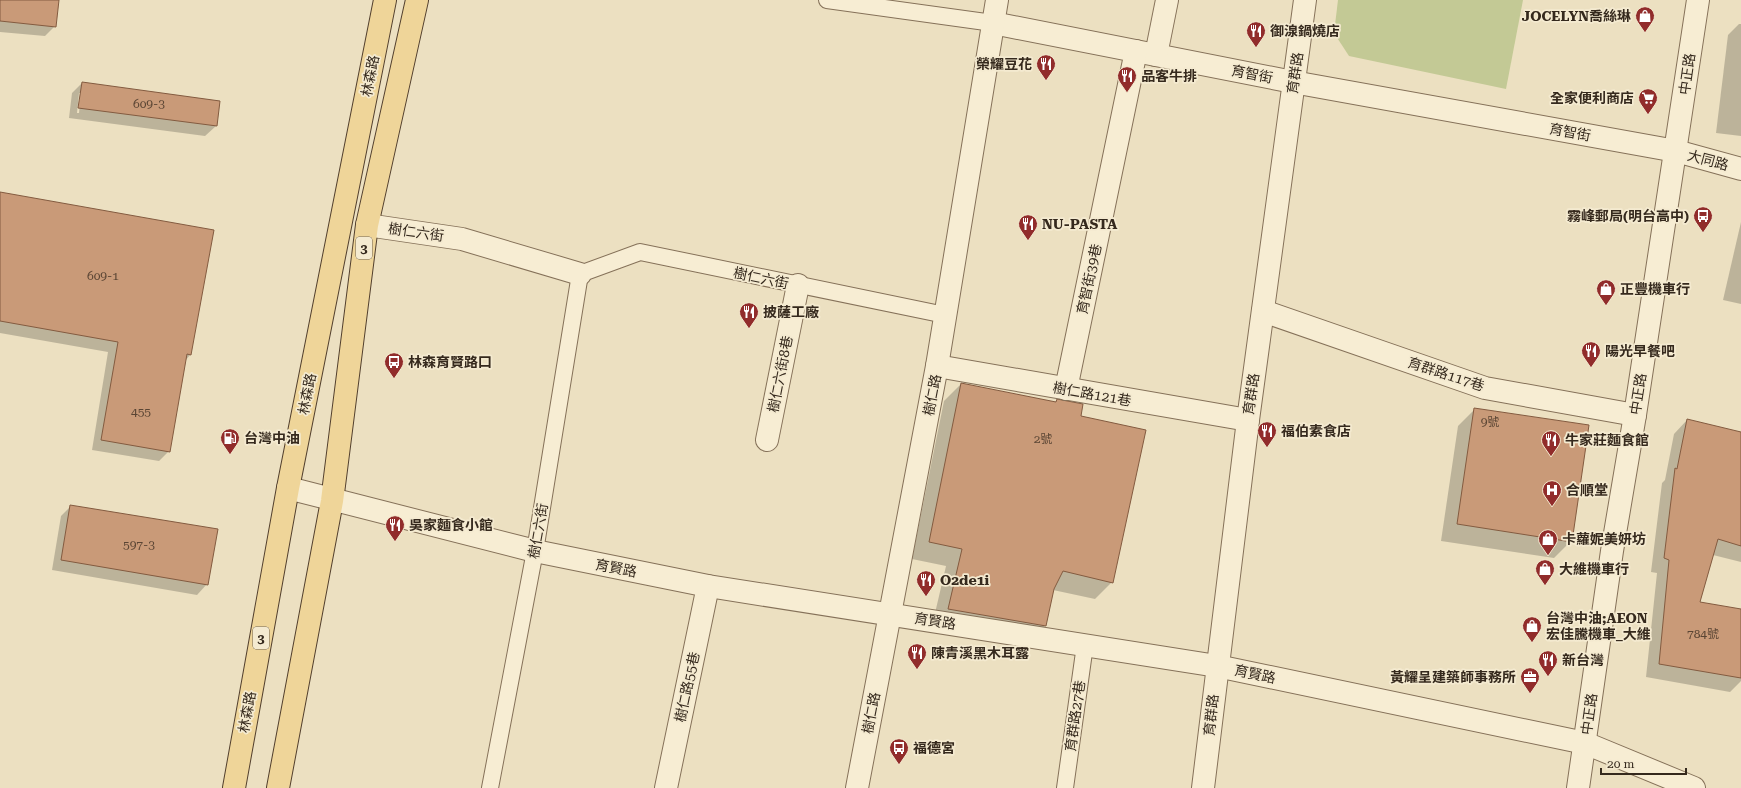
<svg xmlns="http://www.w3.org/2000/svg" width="1741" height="788" viewBox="0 0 1741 788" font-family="'Roboto Serif','Noto Sans TC',serif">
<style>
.green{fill:#c3c995}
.shadow{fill:#0003;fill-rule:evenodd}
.building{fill:#c99a78;stroke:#835b40}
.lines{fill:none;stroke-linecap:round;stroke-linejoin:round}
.service-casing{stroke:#857159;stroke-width:18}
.minor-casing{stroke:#857159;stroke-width:24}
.tertiary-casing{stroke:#857159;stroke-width:24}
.primary-casing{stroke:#523f2d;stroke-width:24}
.service{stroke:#f7edd3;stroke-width:16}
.minor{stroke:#f7edd3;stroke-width:22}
.tertiary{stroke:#f7edd3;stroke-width:22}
.primary{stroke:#efd599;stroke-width:22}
.labels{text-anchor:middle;stroke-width:3.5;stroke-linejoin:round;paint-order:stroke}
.number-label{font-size:12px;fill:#5a4534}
.shield{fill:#f4ead0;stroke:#6e6353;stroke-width:1}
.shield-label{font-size:13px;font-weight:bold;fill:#35291d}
.poi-label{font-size:14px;font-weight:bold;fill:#35291d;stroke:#f4ead0;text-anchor:start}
.street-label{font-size:14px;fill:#35291d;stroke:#f4ead0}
</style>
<rect width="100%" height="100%" fill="#ece0c1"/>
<path class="green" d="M1338,0h185l-17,89 -157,-33 -15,-23z"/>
<g class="shadow">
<path d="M0,0h58l-3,26 -10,10 -45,-4z"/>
<path d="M1739,24h2v112l-25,-3 12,-98z"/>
<path d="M82,83l137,18 -3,25 -11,10 -136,-18 3,-25zM79,93h2l-2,20h-2z"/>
<path d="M0,193l190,162 -5,6 -16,90 -10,10 -67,-11 16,-98 -108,-19z"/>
<path d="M1741,222v82l-18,-4z"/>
<path d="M961,384l94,18 2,-1 23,16 32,165 -17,17 -42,-9 -8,36 -17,17 -96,-17 14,-60 -34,-7 32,-158z"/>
<path d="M1475,409l96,132 -17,17 -113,-17 17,-115z"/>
<path d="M1687,420l54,13v129l-28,-7 -14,48 42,7v71l-11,11 -84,-15 11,-104 -6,-1 11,-89 3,-3 9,-46z"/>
<path d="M71,506l136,78 -10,11 -145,-25 9,-54z"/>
</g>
<g class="building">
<path d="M0,0h59l-3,27 -56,-6z"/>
<path d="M82,82l138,19 -3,25 -139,-18z"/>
<path d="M0,192l214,38 -23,125 -4,-1 -17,98 -69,-12 17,-98 -118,-21z"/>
<path d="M961,383l95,19 1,-3 26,5 -2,12 65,14 -33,153 -50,-12 -9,18 -8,37 -98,-17 14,-60 -33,-7z"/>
<path d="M1474,408l115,17 -17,117 -115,-18z"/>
<path d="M1687,419l54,13v114l-23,-7 -18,63 41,7v69l-82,-14 10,-104 -5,-2 11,-90 2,1z"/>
<path d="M70,505l148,24 -10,56 -147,-25z"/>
</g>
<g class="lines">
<defs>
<g id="service">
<path d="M827,0l166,23"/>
<path d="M490,788l45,-237 45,-277 60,-22 305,63"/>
<path d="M1065,788l20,-143"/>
</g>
<g id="minor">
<path d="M993,23l300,59 383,69 65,18"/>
<path d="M1156,55l11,-55"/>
<path d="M367,225l95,14 118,35"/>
<path d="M1263,311l222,77 150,27"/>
<path d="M937,366l311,54"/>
<path d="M1066,389l70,-338"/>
<path d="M767,440l31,-155"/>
<path d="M288,488l247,63 173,35 509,80 368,77 109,45"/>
<path d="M666,788l42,-202"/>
<path d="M857,788l80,-422 60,-366"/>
<path d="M1203,788l45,-368 57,-420"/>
</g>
<path id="tertiary" d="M1578,788l34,-237 23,-136 63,-415"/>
<g id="primary">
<path d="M234,788l54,-300 97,-488"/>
<path d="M278,788l54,-287 35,-276 50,-225"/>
</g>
</defs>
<use href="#service" class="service-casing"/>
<use href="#minor" class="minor-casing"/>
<use href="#tertiary" class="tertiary-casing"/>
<use href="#primary" class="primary-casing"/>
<use href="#service" class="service"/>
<use href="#minor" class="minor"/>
<use href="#tertiary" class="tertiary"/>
<use href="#primary" class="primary"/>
</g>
<defs>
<symbol id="shop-pin" viewBox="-11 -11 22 30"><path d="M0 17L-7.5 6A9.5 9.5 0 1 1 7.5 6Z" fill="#912c2b" stroke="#f4ead0"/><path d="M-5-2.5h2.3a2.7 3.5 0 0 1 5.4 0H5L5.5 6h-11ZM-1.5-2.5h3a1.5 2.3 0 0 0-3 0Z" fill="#fff"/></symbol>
<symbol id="restaurant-pin" viewBox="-11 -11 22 30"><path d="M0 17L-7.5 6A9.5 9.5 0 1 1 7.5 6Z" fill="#912c2b" stroke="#f4ead0"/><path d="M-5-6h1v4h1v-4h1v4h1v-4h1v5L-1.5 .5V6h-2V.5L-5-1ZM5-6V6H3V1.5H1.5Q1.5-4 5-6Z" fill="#fff"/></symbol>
<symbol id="supermarket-pin" viewBox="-11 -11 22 30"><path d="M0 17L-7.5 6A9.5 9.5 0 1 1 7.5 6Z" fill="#912c2b" stroke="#f4ead0"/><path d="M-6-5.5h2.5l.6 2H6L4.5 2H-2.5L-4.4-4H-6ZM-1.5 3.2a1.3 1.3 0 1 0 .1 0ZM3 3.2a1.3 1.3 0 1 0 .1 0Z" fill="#fff"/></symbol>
<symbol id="bus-pin" viewBox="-11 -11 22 30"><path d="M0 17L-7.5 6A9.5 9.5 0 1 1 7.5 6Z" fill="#912c2b" stroke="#f4ead0"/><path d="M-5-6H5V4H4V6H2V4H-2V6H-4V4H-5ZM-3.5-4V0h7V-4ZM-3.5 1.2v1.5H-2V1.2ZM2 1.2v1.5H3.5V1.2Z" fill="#fff"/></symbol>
<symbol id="fuel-pin" viewBox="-11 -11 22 30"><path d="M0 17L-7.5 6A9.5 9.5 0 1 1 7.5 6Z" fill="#912c2b" stroke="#f4ead0"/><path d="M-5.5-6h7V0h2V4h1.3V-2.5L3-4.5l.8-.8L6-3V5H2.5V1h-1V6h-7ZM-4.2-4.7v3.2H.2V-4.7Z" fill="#fff"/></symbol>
<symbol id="hospital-pin" viewBox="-11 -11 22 30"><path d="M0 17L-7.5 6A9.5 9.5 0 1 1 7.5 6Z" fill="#912c2b" stroke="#f4ead0"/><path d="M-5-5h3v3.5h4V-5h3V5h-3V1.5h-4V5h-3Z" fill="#fff"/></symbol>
<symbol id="office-pin" viewBox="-11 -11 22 30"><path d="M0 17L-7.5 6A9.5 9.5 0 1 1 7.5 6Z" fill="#912c2b" stroke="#f4ead0"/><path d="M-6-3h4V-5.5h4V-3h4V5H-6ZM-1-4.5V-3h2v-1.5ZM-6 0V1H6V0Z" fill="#fff"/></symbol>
</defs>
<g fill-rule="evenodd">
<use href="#shop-pin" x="1634" y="5" width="22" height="30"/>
<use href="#restaurant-pin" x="1245" y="20" width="22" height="30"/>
<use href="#restaurant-pin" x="1035" y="53" width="22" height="30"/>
<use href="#restaurant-pin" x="1116" y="65" width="22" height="30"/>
<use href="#supermarket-pin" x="1637" y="87" width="22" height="30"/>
<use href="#bus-pin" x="1692" y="205" width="22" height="30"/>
<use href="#restaurant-pin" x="1017" y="213" width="22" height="30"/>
<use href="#shop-pin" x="1595" y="278" width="22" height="30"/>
<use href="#restaurant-pin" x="738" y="301" width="22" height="30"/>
<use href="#restaurant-pin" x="1580" y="340" width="22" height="30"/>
<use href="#bus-pin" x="383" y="351" width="22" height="30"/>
<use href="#restaurant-pin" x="1256" y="420" width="22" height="30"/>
<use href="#fuel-pin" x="219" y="427" width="22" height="30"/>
<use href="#restaurant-pin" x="1540" y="429" width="22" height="30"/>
<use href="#hospital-pin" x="1541" y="479" width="22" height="30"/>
<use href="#restaurant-pin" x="384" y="514" width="22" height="30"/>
<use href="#shop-pin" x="1537" y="528" width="22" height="30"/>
<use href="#shop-pin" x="1534" y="558" width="22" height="30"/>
<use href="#restaurant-pin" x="915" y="569" width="22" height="30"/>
<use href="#shop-pin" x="1521" y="615" width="22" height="30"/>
<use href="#restaurant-pin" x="906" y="642" width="22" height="30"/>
<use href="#restaurant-pin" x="1537" y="649" width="22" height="30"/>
<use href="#office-pin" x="1519" y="666" width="22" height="30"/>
<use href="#bus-pin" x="888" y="737" width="22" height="30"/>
</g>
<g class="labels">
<g class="number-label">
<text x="149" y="108">609-3</text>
<text x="103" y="280">609-1</text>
<text x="141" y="416">455</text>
<text x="1490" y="426">9號</text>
<text x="1043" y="443">2號</text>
<text x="139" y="549">597-3</text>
<text x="1703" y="638">784號</text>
</g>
<g class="shield">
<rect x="356" y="237" width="16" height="22" rx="3"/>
<rect x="253" y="627" width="16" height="22" rx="3"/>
</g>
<g class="shield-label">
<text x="364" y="253">3</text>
<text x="261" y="643">3</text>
</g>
<g class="poi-label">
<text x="1631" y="21" text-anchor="end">JOCELYN喬絲琳</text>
<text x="1270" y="36">御湶鍋燒店</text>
<text x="1032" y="69" text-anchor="end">榮耀豆花</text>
<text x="1141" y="81">品客牛排</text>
<text x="1634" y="103" text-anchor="end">全家便利商店</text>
<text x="1689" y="221" text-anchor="end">霧峰郵局(明台高中)</text>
<text x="1042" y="229">NU-PASTA</text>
<text x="1620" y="294">正豐機車行</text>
<text x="763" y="317">披薩工廠</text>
<text x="1605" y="356">陽光早餐吧</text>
<text x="408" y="367">林森育賢路口</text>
<text x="1281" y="436">福伯素食店</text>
<text x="244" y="443">台灣中油</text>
<text x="1565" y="445">牛家莊麵食館</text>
<text x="1566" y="495">合順堂</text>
<text x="409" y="530">吳家麵食小館</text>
<text x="1562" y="544">卡蘿妮美妍坊</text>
<text x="1559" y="574">大維機車行</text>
<text x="940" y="585">O2de1i</text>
<text x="1546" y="623">台灣中油;AEON<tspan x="1546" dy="16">宏佳騰機車_大維</tspan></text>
<text x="931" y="658">陳青溪黑木耳露</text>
<text x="1562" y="665">新台灣</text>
<text x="1516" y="682" text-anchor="end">黃耀呈建築師事務所</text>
<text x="913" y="753">福德宮</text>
</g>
<g class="street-label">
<text transform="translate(1295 73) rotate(-82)" y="5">育群路</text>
<text transform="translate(1252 74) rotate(11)" y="5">育智街</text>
<text transform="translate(1687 74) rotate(-82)" y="5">中正路</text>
<text transform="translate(370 76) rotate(-79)" y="5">林森路</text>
<text transform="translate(1570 132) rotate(10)" y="5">育智街</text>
<text transform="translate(1708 160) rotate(15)" y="5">大同路</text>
<text transform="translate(416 232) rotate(8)" y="5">樹仁六街</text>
<text transform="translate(761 278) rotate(12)" y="5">樹仁六街</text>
<text transform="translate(1089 279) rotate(-78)" y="5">育智街39巷</text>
<text transform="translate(780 374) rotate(-79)" y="5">樹仁六街8巷</text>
<text transform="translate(1446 374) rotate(18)" y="5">育群路117巷</text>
<text transform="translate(307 394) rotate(-79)" y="5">林森路</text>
<text transform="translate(1092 394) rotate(10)" y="5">樹仁路121巷</text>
<text transform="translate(1251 394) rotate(-82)" y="5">育群路</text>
<text transform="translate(1638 394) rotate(-81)" y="5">中正路</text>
<text transform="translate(932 395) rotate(-79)" y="5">樹仁路</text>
<text transform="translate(538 531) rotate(-80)" y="5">樹仁六街</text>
<text transform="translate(616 568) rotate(11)" y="5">育賢路</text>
<text transform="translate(935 621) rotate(9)" y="5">育賢路</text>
<text transform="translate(1255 674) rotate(12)" y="5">育賢路</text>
<text transform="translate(687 687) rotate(-78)" y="5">樹仁路55巷</text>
<text transform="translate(247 712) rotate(-80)" y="5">林森路</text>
<text transform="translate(871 713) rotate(-79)" y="5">樹仁路</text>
<text transform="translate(1589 714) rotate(-82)" y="5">中正路</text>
<text transform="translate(1211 715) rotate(-84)" y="5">育群路</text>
<text transform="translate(1075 716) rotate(-82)" y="5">育群路27巷</text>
</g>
</g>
<path d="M1601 768v6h85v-6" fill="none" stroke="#35291d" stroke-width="2"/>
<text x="1607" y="768" font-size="12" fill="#35291d" stroke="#f4ead0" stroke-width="3" paint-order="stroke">20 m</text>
</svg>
